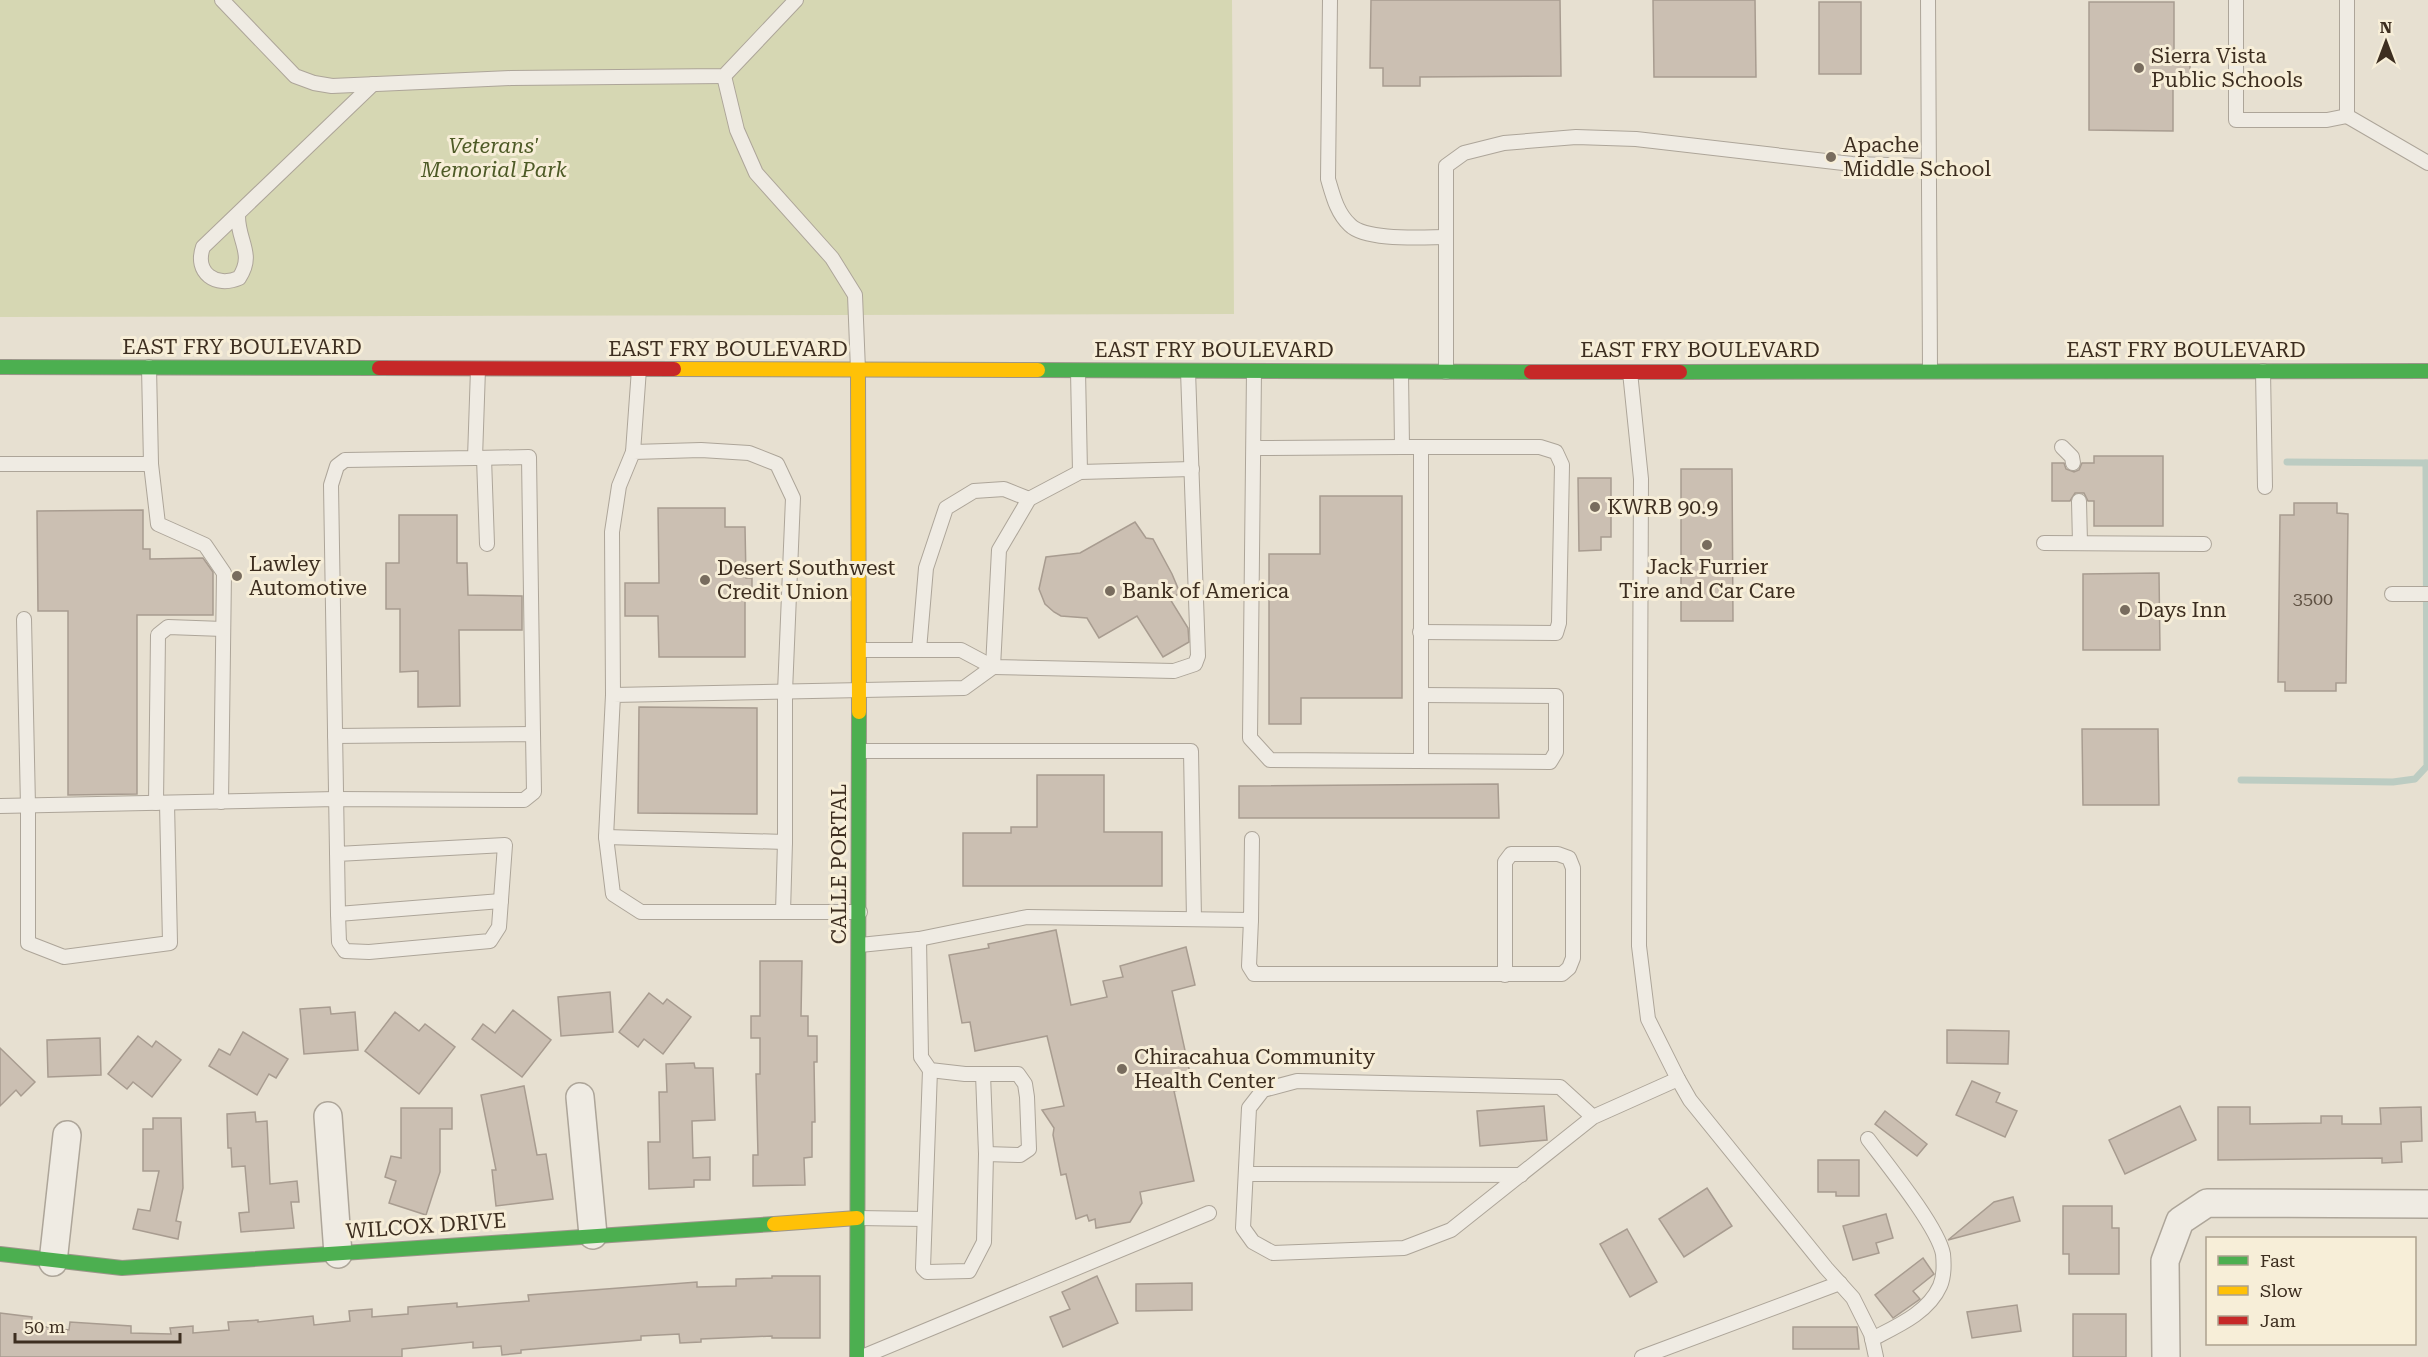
<svg xmlns="http://www.w3.org/2000/svg" width="2428" height="1357" viewBox="0 0 2428 1357" font-family="'Roboto Serif',serif">
<style>
.green{fill:#d6d7b3}
.lines{fill:none;stroke-linecap:round;stroke-linejoin:round}
.stream{stroke:#bcccc2;stroke-width:7}
.building{fill:#cbbfb2;stroke:#a89c90;stroke-width:1.5}
.lane-casing{stroke:#ada599;stroke-width:16}
.street-casing{stroke:#ada599;stroke-width:30}
.fast-casing{stroke:#9c958a;stroke-width:16}
.slow-casing{stroke:#9c958a;stroke-width:16}
.jam-casing{stroke:#9c958a;stroke-width:16}
.lane{stroke:#efebe3;stroke-width:14}
.street{stroke:#efebe3;stroke-width:27}
.fast{stroke:#4caf50;stroke-width:14}
.slow{stroke:#ffc107;stroke-width:14}
.jam{stroke:#c62828;stroke-width:14}
.poi-dot{fill:#786c5e;stroke:#f7eed8;stroke-width:2}
.labels{text-anchor:middle;stroke-width:6;stroke-linejoin:round;paint-order:stroke}
.number-label{font-size:18px;fill:#605244}
.poi-label{font-size:21px;fill:#3d2e20;stroke:#f7eed8;text-anchor:start}
.park-label{font-size:21px;font-style:italic;fill:#4d5a26;stroke:#f7eed8}
.street-label{font-size:21px;fill:#3d2e20;stroke:#f7eed8}
</style>
<rect width="100%" height="100%" fill="#e7e0d1"/>
<path class="green" d="M0,0h1232l2,314 -1234,3z"/>
<g class="lines">
<g class="stream">
<path d="M2287,462l141,1"/>
<path d="M2241,780l152,2 22,-3 12,-13 -1,-303"/>
</g>
</g>
<g class="building">
<path d="M1371,0h189l1,76 -141,1v9h-37v-18h-13z"/>
<path d="M1653,0h102l1,77h-102z"/>
<rect x="1819" y="2" width="42" height="72"/>
<path d="M2089,2h85v53h16v25h-17v51l-84,-1z"/>
<path d="M2094,456h69v70h-69v-25h-6l-4,-8h-9l-5,8h-18v-38h12l2,6 8,3 5,-2 3,-7h12z"/>
<path d="M1681,469h51l1,152h-52z"/>
<path d="M1578,478h33v59h-10v13l-22,1z"/>
<path d="M1320,496h82v202h-101v26h-32v-170h51z"/>
<path d="M2294,503h43v10l11,1 -2,169h-10v8h-51v-9h-7l2,-167h14z"/>
<path d="M658,508h67v19h20l1,51h6v19h-7v60h-86l-1,-41h-33v-33h34z"/>
<path d="M143,510v39h7v10l53,-1 10,14v43h-76v179l-69,1v-184h-30l-1,-100z"/>
<path d="M399,515h58v48h10l1,32 54,1v34h-63l1,76 -42,1v-36l-18,1v-63h-14v-46h13z"/>
<path d="M1135,522l11,16 7,1 19,35 8,19 -10,6 18,29 1,14 -26,15 -26,-41 -38,22 -12,-20 -26,-2 -7,-4 -9,-8 -6,-15 7,-32 34,-4z"/>
<path d="M2159,573l1,77h-77v-76z"/>
<path d="M639,707l118,1v106l-119,-1z"/>
<path d="M2082,729h76l1,76h-76z"/>
<path d="M1037,775h67v57h58v54h-199v-53h48v-6h26z"/>
<path d="M1498,784l1,34h-260v-32z"/>
<path d="M1056,930l15,75 36,-8 -4,-16 20,-4 -3,-11 66,-19 9,38 -23,6 21,96 -19,4 20,90 -54,11 2,11 -12,19 -34,6 -1,-9 -6,2 -2,-6 -11,4 -10,-45 -5,1 -8,-40 1,-7 -12,-18 22,-4 -17,-70 -72,15 -5,-29 -8,1 -13,-68 40,-7 -1,-4z"/>
<path d="M760,961h42l-1,55h7v20h9v26h-3l1,60h-3v35l-8,1 1,27 -52,1v-31h5l-2,-81h4v-36h-9v-22h9z"/>
<path d="M610,992l3,40 -52,4 -3,-39z"/>
<path d="M649,993l14,11 4,-5 24,18 -28,37 -19,-15 -6,8 -19,-15z"/>
<path d="M330,1007l1,7 24,-2 3,38 -54,4 -4,-45z"/>
<path d="M513,1010l38,30 -29,37 -50,-38 11,-15 12,9z"/>
<path d="M395,1012l24,19 6,-7 30,23 -36,47 -54,-43z"/>
<path d="M1947,1030l62,1 -1,33 -61,-1z"/>
<path d="M243,1032l45,27 -12,19 -7,-4 -12,21 -48,-29 10,-17 11,6z"/>
<path d="M138,1036l14,11 4,-6 25,19 -29,37 -19,-15 -6,7 -19,-15z"/>
<path d="M100,1038l1,37 -53,2 -1,-37z"/>
<path d="M0,1048l35,34 -14,14 -5,-6 -16,16z"/>
<path d="M694,1063l1,5h18l2,52 -23,1 1,37 17,-1v23h-16v7l-45,2 -1,-47h12l-1,-50h8l-1,-28z"/>
<path d="M1972,1081l28,12 -4,9 21,9 -12,26 -49,-22z"/>
<path d="M524,1086l13,69 9,-1 7,45 -57,7 -4,-36h4l-15,-75z"/>
<path d="M1544,1106l3,34 -67,6 -3,-35z"/>
<path d="M2180,1106l16,34 -71,34 -16,-34z"/>
<path d="M2218,1107h32v17l71,-1v-7h21v8h39l-1,-16 41,-1 1,34 -21,1 1,20 -20,1v-5l-164,2z"/>
<path d="M401,1108h51v21h-12v43l-14,43 -37,-12 7,-22 -11,-4 6,-21 10,2z"/>
<path d="M1885,1111l42,33 -10,12 -42,-32z"/>
<path d="M255,1112l1,10 11,-1 3,63 27,-3 2,21h-8l3,26 -53,4 -2,-19 10,-1 -4,-46 -13,1 -1,-19h-3l-1,-34z"/>
<path d="M153,1118h28l2,70 -7,33 5,1 -3,17 -45,-10 5,-20 12,2 9,-40h-16v-42h10z"/>
<path d="M1818,1160h41v36h-23v-4h-18z"/>
<path d="M1707,1188l25,38 -48,31 -25,-38z"/>
<path d="M2013,1197l7,24 -72,19 46,-38z"/>
<path d="M2063,1206h49v22h7v46h-50v-20h-6z"/>
<path d="M1886,1214l7,24 -17,5 3,10 -26,7 -10,-34z"/>
<path d="M1627,1229l30,53 -27,15 -30,-53z"/>
<path d="M1923,1258l11,16 -21,17 7,8 -27,19 -18,-23z"/>
<path d="M772,1276h48v62h-48v-2l-71,3v3l-21,1 -1,-9 -38,2v4l-120,10v3l-19,2 -1,-9 -28,2v-6l-71,7v8h-402v-44l32,4 -1,8 38,5 1,-8 61,4v7l40,1 -1,-6 23,-2v7l36,-3 -1,-8 30,-2v2l55,-6 1,9 36,-4 -1,-10 23,-2v8l36,-3v-7l49,-4v4l72,-6 -1,-6 169,-13v5l39,-1v-7l36,-1z"/>
<path d="M1097,1276l21,47 -55,24 -13,-30 20,-8 -8,-17z"/>
<path d="M1192,1283v27l-56,1v-27z"/>
<path d="M2017,1305l4,26 -49,7 -5,-26z"/>
<rect x="2073" y="1314" width="53" height="43"/>
<path d="M1793,1327h64l2,22h-66z"/>
</g>
<g class="lines">
<defs>
<g id="lane">
<path d="M222,0l73,76 19,7 18,3 179,-8 213,-2 72,-76"/>
<path d="M1330,0l-2,179c5,17 9,34 22,46 16,16 73,12 96,12"/>
<path d="M1928,0l2,370"/>
<path d="M2236,0v120h91l20,-4"/>
<path d="M2347,0v116l81,47"/>
<path d="M724,76l13,54 19,43 76,85 23,37 3,75"/>
<path d="M238,216c0,26 17,38 1,62 -23,10 -45,-5 -36,-31l170,-163"/>
<path d="M149,367l2,97 7,60 47,21 19,28 -3,229"/>
<path d="M1078,371l2,101"/>
<path d="M1254,371l-4,367 20,22 280,2 6,-10v-56l-135,-1"/>
<path d="M2263,371l2,116"/>
<path d="M1401,372l1,75h138l16,5 6,13 -3,158 -3,10 -136,-1"/>
<path d="M1446,372v-206l18,-13 40,-10 72,-6 60,2 216,25 77,2"/>
<path d="M1630,372l11,107 -2,467 9,73 30,60 12,21 136,168 27,30 18,36 5,23"/>
<path d="M1421,447v314"/>
<path d="M2062,447l10,10 1,6"/>
<path d="M1254,448l148,-1"/>
<path d="M633,452l6,-83"/>
<path d="M475,458l54,-1 4,277"/>
<path d="M484,458l3,86"/>
<path d="M0,464h151"/>
<path d="M2079,501l1,42"/>
<path d="M2044,543l160,1"/>
<path d="M2392,594h36"/>
<path d="M24,619l4,187v137l36,14 106,-14 -3,-140"/>
<path d="M859,650h102l32,17 181,4 21,-7 3,-8 -10,-285"/>
<path d="M919,650l7,-82 20,-60 28,-17 30,-2 25,10"/>
<path d="M993,667l6,-117 30,-51 51,-27 112,-3"/>
<path d="M613,695l-1,-163 7,-46 14,-34 68,-2 48,3 28,11 16,34 -8,194v150l-2,70"/>
<path d="M859,751h332l3,168"/>
<path d="M156,803l2,-168 10,-8 55,2"/>
<path d="M0,806l336,-7 188,1 10,-8 -1,-58 -198,2"/>
<path d="M606,837l179,5"/>
<path d="M337,854l168,-9 -6,82 -9,14 -121,11 -24,-1 -6,-9 -1,-28 -7,-429 6,-19 8,-6 130,-2 3,-89"/>
<path d="M860,912h-219l-28,-18 -7,-57 7,-142 351,-7 29,-21"/>
<path d="M338,914l163,-13"/>
<path d="M1251,920l-2,46 5,8h308l7,-6 4,-10v-90l-4,-10 -11,-4h-47l-6,8v113"/>
<path d="M919,939l2,118 9,13 35,4h53l7,10 2,13 2,52 -9,6 -34,-1"/>
<path d="M860,945l59,-6 108,-22 224,3 1,-81"/>
<path d="M930,1070l-7,198 4,4 42,-1 15,-29 2,-88 -3,-80"/>
<path d="M1593,1117l-142,113 -47,18 -131,5 -20,-11 -10,-14 6,-120 14,-18 34,-9 263,6 33,30 85,-38"/>
<path d="M1868,1139c18,24 70,88 75,115 1,10 1,23 -3,32 -12,27 -43,40 -68,53"/>
<path d="M1246,1174l275,1"/>
<path d="M858,1218l66,1"/>
<path d="M862,1357l347,-144"/>
<path d="M1642,1357l198,-74"/>
</g>
<g id="street">
<path d="M580,1097l13,138"/>
<path d="M328,1116l10,138"/>
<path d="M53,1262l14,-127"/>
<path d="M2166,1357l-1,-96 15,-40 27,-18 221,1"/>
</g>
<g id="fast">
<path d="M0,367l379,1"/>
<path d="M1038,370l493,2"/>
<path d="M1680,372l748,-1"/>
<path d="M0,1254l122,14 652,-44"/>
<path d="M857,1357l2,-645"/>
</g>
<g id="slow">
<path d="M674,369l364,1"/>
<path d="M858,370l1,342"/>
<path d="M774,1224l83,-6"/>
</g>
<g id="jam">
<path d="M379,368l295,1"/>
<path d="M1531,372h149"/>
</g>
</defs>
<use href="#lane" class="lane-casing"/>
<use href="#street" class="street-casing"/>
<use href="#fast" class="fast-casing"/>
<use href="#slow" class="slow-casing"/>
<use href="#jam" class="jam-casing"/>
<use href="#lane" class="lane"/>
<use href="#street" class="street"/>
<use href="#fast" class="fast"/>
<use href="#slow" class="slow"/>
<use href="#jam" class="jam"/>
</g>
<g class="poi-dot">
<circle cx="2139" cy="68" r="6"/>
<circle cx="1831" cy="157" r="6"/>
<circle cx="1595" cy="507" r="6"/>
<circle cx="1707" cy="545" r="6"/>
<circle cx="237" cy="576" r="6"/>
<circle cx="705" cy="580" r="6"/>
<circle cx="1110" cy="591" r="6"/>
<circle cx="2125" cy="610" r="6"/>
<circle cx="1122" cy="1069" r="6"/>
</g>
<g class="labels">
<g class="number-label">
<text x="2313" y="605">3500</text>
</g>
<g class="poi-label">
<text x="2151" y="63">Sierra Vista<tspan x="2151" dy="24">Public Schools</tspan></text>
<text x="1843" y="152">Apache<tspan x="1843" dy="24">Middle School</tspan></text>
<text x="1607" y="514">KWRB 90.9</text>
<text x="249" y="571">Lawley<tspan x="249" dy="24">Automotive</tspan></text>
<text x="1707" y="574" text-anchor="middle">Jack Furrier<tspan x="1707" dy="24">Tire and Car Care</tspan></text>
<text x="717" y="575">Desert Southwest<tspan x="717" dy="24">Credit Union</tspan></text>
<text x="1122" y="598">Bank of America</text>
<text x="2137" y="617">Days Inn</text>
<text x="1134" y="1064">Chiracahua Community<tspan x="1134" dy="24">Health Center</tspan></text>
</g>
<g class="park-label">
<text x="494" y="153">Veterans'<tspan x="494" dy="24">Memorial Park</tspan></text>
</g>
<g class="street-label">
<text x="242" y="354">EAST FRY BOULEVARD</text>
<text x="728" y="356">EAST FRY BOULEVARD</text>
<text x="1214" y="357">EAST FRY BOULEVARD</text>
<text x="1700" y="357">EAST FRY BOULEVARD</text>
<text x="2186" y="357">EAST FRY BOULEVARD</text>
<text transform="translate(839 864) rotate(-90)" y="7">CALLE PORTAL</text>
<text transform="translate(426 1226) rotate(-4)" y="7">WILCOX DRIVE</text>
</g>
</g>
<rect x="2206" y="1237" width="210" height="108" fill="#f7eed8" stroke="#ada18e" stroke-width="1.5"/>
<rect x="2218" y="1256" width="30" height="9" fill="#4caf50" stroke="#ada18e" stroke-width="1.5"/>
<text x="2260" y="1267" font-size="18" fill="#3d2e20">Fast</text>
<rect x="2218" y="1286" width="30" height="9" fill="#ffc107" stroke="#ada18e" stroke-width="1.5"/>
<text x="2260" y="1297" font-size="18" fill="#3d2e20">Slow</text>
<rect x="2218" y="1316" width="30" height="9" fill="#c62828" stroke="#ada18e" stroke-width="1.5"/>
<text x="2260" y="1327" font-size="18" fill="#3d2e20">Jam</text>
<g transform="translate(2386 42)" stroke="#f7eed8" stroke-width="4.5" paint-order="stroke">
<path d="M0-4.5L10 22L0 15L-10 22Z" fill="#3d2e20"/>
<text y="-9" font-size="16" font-weight="bold" text-anchor="middle" fill="#3d2e20">N</text>
</g>
<path d="M15 1333v9h165v-9" fill="none" stroke="#3d2e20" stroke-width="3"/>
<text x="24" y="1333" font-size="18" fill="#3d2e20" stroke="#f7eed8" stroke-width="4.5" paint-order="stroke">50 m</text>
</svg>
